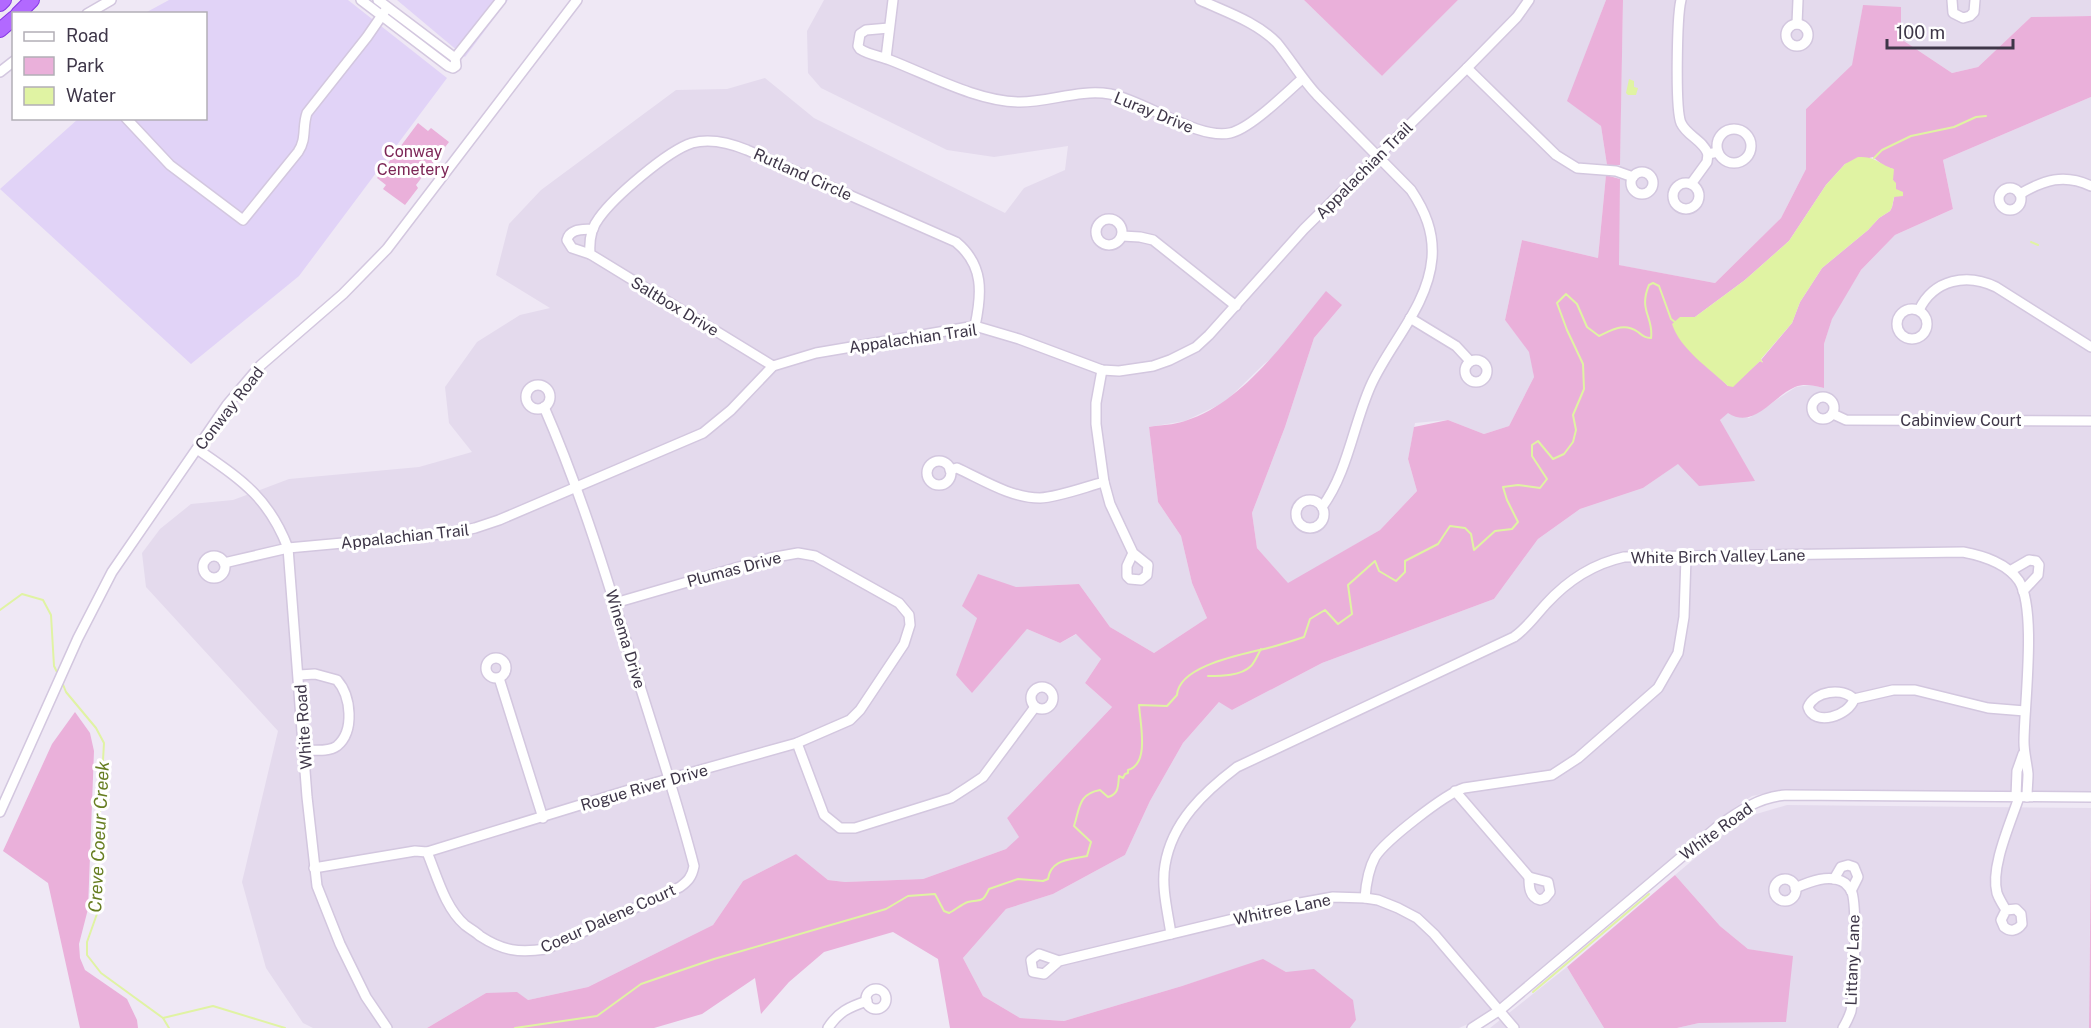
<svg xmlns="http://www.w3.org/2000/svg" width="2091" height="1028" viewBox="0 0 2091 1028" font-family="'Public Sans',sans-serif">
<style>
.residential{fill:#e4daed}
.commercial{fill:#e1d3f7}
.green{fill:#eab0da;fill-rule:evenodd}
.water{fill:#e0f3a3}
.lines{fill:none;stroke-linecap:round;stroke-linejoin:round}
.stream{stroke:#e0f3a3;stroke-width:2}
.minor-casing{stroke:#d3c7df;stroke-width:12}
.highway-casing{stroke:#8434e3;stroke-width:16}
.minor{stroke:#fff;stroke-width:9}
.highway{stroke:#b269ff;stroke-width:14}
.labels{text-anchor:middle;stroke-width:6;stroke-linejoin:round;paint-order:stroke}
.street-label{font-size:16px;fill:#3e3648;stroke:#fff}
.park-label{font-size:16px;fill:#7d2757;stroke:#fff}
.water-label{font-size:18px;font-style:italic;fill:#677e22;stroke:#fff}
</style>
<rect width="100%" height="100%" fill="#efe8f5"/>
<g class="residential">
<path d="M824,0h480l78,76 76,-76h148l-38,101 33,25 6,39 -9,93 -76,-18 -17,80 25,32 4,25 -25,49 -25,8 -36,-14 -33,3 -7,36 9,32 -37,39 -92,54 -31,-36 -5,-35 33,-86 29,-89 28,-33 -78,59 -39,38 -40,19 -36,6 9,75 23,34 11,47 15,35 -53,35 -44,-26 -31,-43 -63,3 -39,31 -20,57 15,17 55,-63 33,14 17,-9 24,25 -16,24 27,24 -105,111 13,20 -14,11 -83,30 -78,3 -17,-2 -32,-26 -53,27 -30,44 -125,62 -60,13 -42,-7 -59,35h-114l-10,-5 -37,-55 -24,-86 36,-151 -132,-144 -4,-34 18,-24 31,-25 42,-4 56,-21 130,-12 53,-15 -23,-29 -4,-36 32,-45 43,-27 30,-7 -54,-33 13,-51 32,-34 135,-100 51,-1 38,-11 49,40 191,95 19,-25 41,-18 3,-24 -74,11 -47,-7 -126,-62 -13,-15 -1,-42z"/>
<path d="M1623,0h468v16l-60,1 -53,50 -26,6 -51,-34 -38,-34 -10,60 -47,44v60l-25,49 -66,65 -97,-18z"/>
<path d="M2091,97v696l-303,-4 -36,7 -18,12 -226,191 -33,22 -16,7h-109l6,-8 -70,-48 -23,-12 -81,26 -118,35 -44,-3 -37,-22 -20,-38 43,-49 47,-15 72,-39 25,-54 33,-58 37,-42 12,9 90,-47 172,-64 44,-60 42,-30 63,-21 36,-25 75,18 -34,-61 8,-8 21,6 47,-31 15,-2 13,3v-44l9,-29 28,-45 34,-35 58,-26 -10,-49z"/>
<path d="M1787,805l304,3 -2,220h-412l22,-5 94,-66 -45,-8 -28,-23 -45,-51 62,-52 16,-8z"/>
<path d="M1567,967l37,61h-114z"/>
</g>
<g class="commercial">
<path d="M169,0h179l99,78 -148,198 -108,88 -191,-175 78,-70 128,-1v-104l-61,-1z"/>
<path d="M397,0h111l-43,57z"/>
</g>
<g class="green">
<path d="M1304,0h154l-76,76z"/>
<path d="M1606,0h17l-3,165h-13l-6,-39 -34,-25z"/>
<path d="M1863,5l38,2v32l51,34 26,-6 53,-50 60,-1v81l-148,63 10,49 -58,26 -34,35 -29,49 -8,25v44c-9,-2 -19,-5 -29,-1 -23,10 -41,43 -67,26l-8,7 35,61 -56,5 -21,-22 -35,24 -63,21 -42,30 -44,60 -172,64 -90,47 -13,-8 -36,41 -33,58 -25,54 -72,39 -47,15 -43,49 20,38 37,22 44,3 118,-35 81,-27 23,13 28,-3 39,31 3,20 -6,8h-400l-12,-69 -45,-27 -69,20 -35,30 -28,32 -6,-36 -53,36 -48,14h-227l59,-35 31,-1 11,8 60,-13 125,-62 30,-44 53,-27 32,26 17,2 78,-3 83,-30 13,-12 -12,-19 105,-111 -27,-24 16,-24 -25,-25 -16,9 -33,-14 -55,64 -16,-18 21,-57 -15,-12 16,-32 38,13 63,-3 31,43 44,26 53,-35 -15,-35 -11,-47 -23,-34 -9,-75c11,-2 25,-2 36,-6 59,-18 103,-84 141,-130l16,14 -28,33 -29,89 -33,86 5,35 31,35 92,-53 37,-39 -9,-32 6,-32 34,-7 36,14 25,-8 25,-49 -5,-25 -24,-32 17,-80 76,18 8,-83 14,4 -1,86 96,18 66,-65 25,-49v-60l46,-44zM1873,157l11,9 9,3v11l3,9 -4,18 -2,4 -11,7 -11,12 -46,38 -22,34 -8,21 -31,37 2,2 -3,-1 -27,25h-5l-37,-35 -11,-34h15l50,-37 44,-39 37,-56 19,-21z"/>
<path d="M418,123l10,8 3,-3 18,14 -33,43 2,3 -13,17 -22,-16 3,-4 -9,-7z"/>
<path d="M75,712l15,21 4,18 -6,158 -9,35 1,14 5,12 42,29 10,21 1,8h-58l-32,-145 -45,-32 49,-107z"/>
<path d="M2091,839v189h-2z"/>
<path d="M1675,875l45,51 28,23 45,7 -7,66 -87,1 -22,5h-73l-37,-61z"/>
</g>
<g class="water">
<path d="M1629,79l5,2v6l4,1 -2,7h-8l-2,-2z"/>
<path d="M1858,157c20,0 18,6 36,12l-1,11 3,3v6l7,3v4l-9,1 -2,10 -2,4 -11,7 -11,12 -46,38 -22,34 -8,21 -31,36 2,4 -3,-2 -27,26 -5,-1c-19,-18 -48,-37 -56,-62l8,-7h15l50,-37 44,-39 37,-56 19,-21z"/>
</g>
<g class="lines">
<g class="stream">
<path d="M1874,158l8,-8 29,-14 43,-9 22,-10 10,-1"/>
<path d="M2031,242l7,3"/>
<path d="M0,610l22,-16 21,6 8,15 3,51 4,8"/>
<path d="M1208,676c13,0 33,0 43,-10 4,-4 7,-12 10,-17"/>
<path d="M62,682l4,10 30,36 8,15 -4,69 -2,99 -11,31v13l14,18 62,45 6,10"/>
<path d="M1533,992l116,-98"/>
<path d="M163,1018l50,-12 72,22"/>
<path d="M515,1028l82,-12 44,-32 73,-25 172,-50 22,-13 27,-2 9,17 5,2c6,-3 13,-9 19,-11 13,-3 14,2 21,-13l29,-10 25,2 5,-2c3,-20 22,-19 39,-23l4,-14 -17,-16c6,-18 4,-32 26,-36l8,7c11,-3 10,-11 11,-21l4,2 2,-4 3,-1v-3c22,-6 12,-47 11,-65l28,1 10,-11c2,-30 68,-41 91,-47 12,-3 24,-7 36,-11l6,-18 15,-9 13,14 14,-10 -4,-29 27,-24 4,10 17,10 9,-9v-11l33,-17 12,-18 15,2 6,6 3,16 21,-19 17,-2 6,-7 -11,-22 -4,-13 15,-2 22,3 7,-9 -15,-23v-11l6,-4 15,18 11,-5 9,-12 3,-12 -3,-15 11,-26 -1,-25 -16,-34 -10,-27 9,-9 11,10 10,23 12,9c13,-6 25,-14 39,-4 5,4 7,6 13,6 3,-21 -13,-27 -2,-53l4,-2 6,3 12,33 4,3"/>
</g>
<defs>
<g id="minor">
<path d="M361,0l87,66 5,2 3,-2 -1,-8 -77,-58"/>
<path d="M1200,0c26,12 57,22 77,43 14,17 25,36 40,52l94,95c14,21 23,42 21,68 -4,48 -42,85 -61,127 -18,40 -23,87 -49,122"/>
<path d="M1681,0c-4,16 -6,109 0,123 6,13 22,17 27,31l10,-2"/>
<path d="M1952,0l1,13 10,5 7,-2 4,-4 1,-12"/>
<path d="M87,14l24,-14"/>
<circle cx="1797" cy="35" r="11"/>
<path d="M1797,24l1,-24"/>
<path d="M889,28l-23,2 -6,4 -2,12 2,3c9,6 20,7 30,11 39,15 88,42 130,42 30,0 59,-13 90,-8 35,7 88,46 120,39 20,-4 56,-40 72,-54"/>
<path d="M455,58l46,-58"/>
<path d="M886,58l7,-58"/>
<path d="M1467,68l89,87 21,13 39,3 17,6"/>
<path d="M0,72l14,-11"/>
<path d="M126,118l44,47 73,55 55,-68c9,-13 4,-25 9,-39l60,-76 20,-29"/>
<circle cx="1734" cy="146" r="17"/>
<circle cx="1642" cy="183" r="11"/>
<circle cx="1686" cy="196" r="13"/>
<path d="M1691,184l16,-22 1,-8"/>
<circle cx="2010" cy="199" r="11"/>
<path d="M2020,194c24,-14 44,-21 71,-8"/>
<circle cx="1109" cy="232" r="13"/>
<path d="M1122,236l18,1 13,3 83,66"/>
<path d="M590,254l-18,-6 -5,-8c3,-12 16,-10 26,-11"/>
<circle cx="1912" cy="324" r="15"/>
<path d="M1919,310c15,-31 48,-37 77,-23l95,60"/>
<path d="M1410,318l46,28 14,15"/>
<circle cx="1476" cy="371" r="11"/>
<path d="M773,366l-183,-112c-1,-13 1,-26 9,-36 15,-21 68,-67 93,-75 18,-5 38,0 55,7l209,92c28,23 26,51 19,84"/>
<path d="M1102,370l-6,33v21l8,58 6,22 23,49 15,12 -1,10 -6,5 -11,-1 -3,-3v-10l6,-13"/>
<circle cx="538" cy="397" r="12"/>
<circle cx="1823" cy="408" r="11"/>
<path d="M1833,414l13,6 245,1"/>
<path d="M197,449c43,30 71,47 91,99l19,249 10,89 23,58 26,53 21,31"/>
<circle cx="939" cy="473" r="12"/>
<path d="M950,470l7,-2c26,12 54,30 83,30 19,-1 45,-11 64,-16"/>
<circle cx="1310" cy="514" r="14"/>
<circle cx="214" cy="567" r="11"/>
<path d="M224,563l64,-15 164,-15 23,-5 24,-8 204,-87 28,-23 42,-44 43,-13 159,-27 44,13 83,31 17,1 34,-5 17,-6 26,-13 13,-12 95,-106 163,-161 50,-51 12,-17"/>
<path d="M2010,571l19,-11 7,1 3,4 -1,10 -15,16"/>
<circle cx="496" cy="668" r="10"/>
<path d="M299,675l16,-1 22,6c14,16 18,51 0,66 -8,6 -22,4 -32,4"/>
<path d="M499,678l44,140"/>
<circle cx="1042" cy="698" r="11"/>
<path d="M1854,699c-12,-12 -39,-8 -46,8 6,20 41,9 46,-8l39,-9h22l73,18 37,3"/>
<path d="M797,743l27,72 16,13h15l96,-30 17,-11 15,-10 52,-70"/>
<path d="M1455,791l74,86"/>
<path d="M2016,797l1,-26 6,-17"/>
<path d="M0,812l78,-174 34,-66 115,-167 34,-40 82,-71 44,-45 190,-249"/>
<path d="M427,852c10,24 18,56 38,73 5,4 11,7 15,11 23,15 39,17 66,13l134,-62c8,-6 12,-10 14,-21 -17,-66 -39,-131 -59,-196 -27,-89 -54,-178 -91,-263"/>
<path d="M314,868l101,-17 12,1 202,-62 168,-47 53,-23 10,-10 44,-66 6,-19 -1,-10 -10,-12 -84,-47 -17,-3 -28,5 -155,45"/>
<path d="M1529,877l19,5 2,10 -5,6 -5,2c-11,-3 -11,-14 -11,-23z"/>
<path d="M1834,879l7,-12 7,-2 6,2 4,10 -7,14"/>
<circle cx="1785" cy="890" r="11"/>
<path d="M1795,888c14,-6 35,-15 50,-5 2,2 4,4 6,7 7,12 3,104 0,121 -2,6 -5,12 -8,17"/>
<path d="M1365,898c1,-14 3,-28 10,-41 11,-17 70,-63 89,-69l88,-13 26,-17 80,-70 20,-35 6,-36 2,-60"/>
<path d="M2006,910l-5,10 3,7c6,5 13,4 18,-3l-1,-10 -5,-5 -10,1c-3,-5 -7,-11 -9,-17 -7,-26 14,-71 22,-96"/>
<path d="M1171,934c-3,-21 -10,-47 -6,-69 7,-43 39,-73 72,-98l277,-130c13,-9 21,-21 32,-33 22,-24 46,-40 78,-47l339,-5c21,4 44,11 56,29 18,29 5,124 5,161 0,11 3,21 4,32 0,7 -1,15 -1,23"/>
<path d="M1059,961l-20,-7 -8,6 2,12 11,2 15,-13 241,-58 33,-6 32,1 13,2 20,8 19,10 17,16 80,94"/>
<circle cx="876" cy="999" r="10"/>
<path d="M828,1028c10,-16 21,-21 39,-27"/>
<path d="M1472,1028l28,-18 217,-183c22,-16 42,-30 69,-32l305,2"/>
</g>
<g id="highway">
<path d="M0,4l4,-4"/>
<path d="M18,14l14,-14"/>
<path d="M0,30l14,-12"/>
</g>
</defs>
<use href="#minor" class="minor-casing"/>
<use href="#highway" class="highway-casing"/>
<use href="#minor" class="minor"/>
<use href="#highway" class="highway"/>
</g>
<g class="labels">
<g class="street-label">
<text transform="translate(1154 112) rotate(22)" y="6">Luray Drive</text>
<text transform="translate(1364 170) rotate(-45)" y="6">Appalachian Trail</text>
<text transform="translate(803 174) rotate(24)" y="6">Rutland Circle</text>
<text transform="translate(675 306) rotate(31)" y="6">Saltbox Drive</text>
<text transform="translate(913 338) rotate(-8)" y="6">Appalachian Trail</text>
<text transform="translate(229 408) rotate(-52)" y="6">Conway Road</text>
<text x="1961" y="426">Cabinview Court</text>
<text transform="translate(405 536) rotate(-6)" y="6">Appalachian Trail</text>
<text transform="translate(1718 556) rotate(-1)" y="6">White Birch Valley Lane</text>
<text transform="translate(734 569) rotate(-15)" y="6">Plumas Drive</text>
<text transform="translate(626 639) rotate(73)" y="6">Winema Drive</text>
<text transform="translate(303 727) rotate(-94)" y="6">White Road</text>
<text transform="translate(644 787) rotate(-16)" y="6">Rogue River Drive</text>
<text transform="translate(1716 831) rotate(-36)" y="6">White Road</text>
<text transform="translate(1282 909) rotate(-12)" y="6">Whitree Lane</text>
<text transform="translate(608 918) rotate(-24)" y="6">Coeur Dalene Court</text>
<text transform="translate(1852 960) rotate(-88)" y="6">Littany Lane</text>
</g>
<g class="park-label">
<text x="413" y="157">Conway<tspan x="413" dy="18">Cemetery</tspan></text>
</g>
<g class="water-label">
<text transform="translate(99 837) rotate(-87)" y="6">Creve Coeur Creek</text>
</g>
</g>
<rect x="12" y="12" width="195" height="108" fill="#ffffff" stroke="#b2afb6" stroke-width="1.5"/>
<rect x="24" y="32" width="30" height="9" fill="#ffffff" stroke="#b2afb6" stroke-width="1.5"/>
<text x="66" y="42" font-size="18" fill="#3e3648">Road</text>
<rect x="24" y="57" width="30" height="18" fill="#eab0da" stroke="#b2afb6" stroke-width="1.5"/>
<text x="66" y="72" font-size="18" fill="#3e3648">Park</text>
<rect x="24" y="87" width="30" height="18" fill="#e0f3a3" stroke="#b2afb6" stroke-width="1.5"/>
<text x="66" y="102" font-size="18" fill="#3e3648">Water</text>
<path d="M1887 39v9h126v-9" fill="none" stroke="#3e3648" stroke-width="3"/>
<text x="1896" y="39" font-size="18" fill="#3e3648" stroke="#ffffff" stroke-width="4.5" paint-order="stroke">100 m</text>
</svg>
